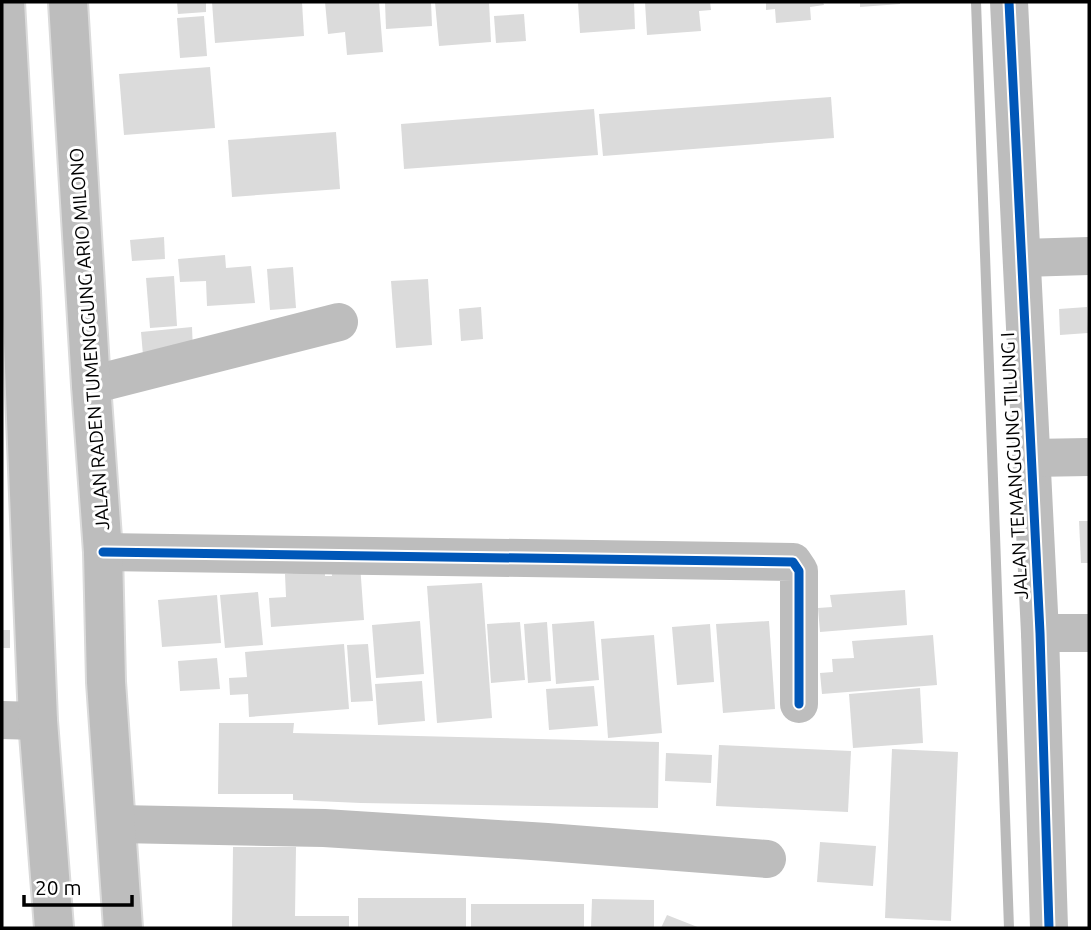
<svg xmlns="http://www.w3.org/2000/svg" width="1091" height="930" viewBox="0 0 1091 930" font-family="Ubuntu,sans-serif">
<style>
.lines{fill:none;stroke-linecap:round;stroke-linejoin:round}
.stream{stroke:#bababa;stroke-width:10}
.building{fill:#dbdbdb}
.highway-casing{stroke:#dbdbdb;stroke-width:42}
.street{stroke:#bdbdbd;stroke-width:38}
.highway{stroke:#bdbdbd;stroke-width:38}
.cycleway-casing{stroke:#fff;stroke-width:13}
.cycleway{stroke:#0057b8;stroke-width:9}
.labels{text-anchor:middle;stroke-width:6;stroke-linejoin:round;paint-order:stroke}
.street-label{font-size:19px;fill:#000;stroke:#fff}
</style>
<rect width="100%" height="100%" fill="#fff"/>
<g class="lines">
<path class="stream" d="M976,2l33,926"/>
</g>
<g class="building">
<path d="M177,2h29v10l-28,2z"/>
<path d="M212,2h90l2,34 -89,7z"/>
<path d="M325,2h54l4,50 -36,3 -2,-23 -17,2z"/>
<path d="M385,2h46l1,24 -46,3z"/>
<path d="M435,2h54l2,40 -52,4z"/>
<path d="M578,2h56l1,27 -55,4z"/>
<path d="M645,2h65l1,8 -12,1 2,20 -54,4z"/>
<path d="M766,2h57l1,3 -14,2 1,13 -35,3 -1,-14 -9,1z"/>
<path d="M860,2h40v2l-40,3z"/>
<path d="M524,14l2,27 -30,2 -2,-27z"/>
<path d="M204,16l3,40 -27,2 -3,-40z"/>
<path d="M210,67l5,61 -91,7 -5,-61z"/>
<path d="M831,97l3,41 -231,18 -4,-42z"/>
<path d="M594,109l4,46 -194,14 -3,-45z"/>
<path d="M336,132l4,57 -108,8 -4,-57z"/>
<path d="M164,237l1,22 -33,2 -2,-21z"/>
<path d="M225,255l1,13 25,-2 4,37 -48,3 -1,-25 -26,1 -2,-23z"/>
<path d="M293,267l3,41 -26,2 -3,-41z"/>
<path d="M174,276l3,50 -27,2 -4,-50z"/>
<path d="M428,279l4,66 -36,3 -5,-67z"/>
<path d="M481,307l2,32 -22,2 -2,-32z"/>
<path d="M1087,307l1,26 -28,2 -1,-26z"/>
<path d="M192,327l1,24 -50,4 -2,-23z"/>
<path d="M1079,521h10v42h-8z"/>
<path d="M360,564l4,56 -93,7 -2,-29 17,-1 -1,-23 40,-3v5h7l-1,-10z"/>
<path d="M482,583l10,135 -55,5 -10,-137z"/>
<path d="M905,590l2,35 -87,7 -2,-24 14,-1 -2,-12z"/>
<path d="M258,592l5,53 -38,3 -5,-53z"/>
<path d="M217,595l4,48 -59,4 -4,-47z"/>
<path d="M420,621l4,53 -48,4 -4,-53z"/>
<path d="M594,621l5,59 -43,4 -4,-60z"/>
<path d="M769,621l6,88 -52,4 -7,-89z"/>
<path d="M520,622l5,58 -34,3 -4,-59z"/>
<path d="M547,622l4,59 -23,2 -4,-59z"/>
<path d="M710,624l4,58 -37,3 -5,-58z"/>
<rect x="2" y="630" width="8" height="18"/>
<path d="M654,635l8,98 -54,5 -7,-99z"/>
<path d="M933,635l4,50 -115,9 -2,-21 13,-1 -1,-13 22,-1 -2,-17z"/>
<path d="M344,644l5,65 -100,8 -1,-23 -18,1 -1,-17 18,-1 -2,-25z"/>
<path d="M368,644l5,57 -22,1 -4,-57z"/>
<path d="M217,658l3,31 -40,2 -2,-30z"/>
<path d="M422,681l3,40 -47,4 -3,-41z"/>
<path d="M594,686l4,40 -49,4 -3,-41z"/>
<path d="M920,688l3,55 -70,5 -4,-54z"/>
<path d="M219,723h75l-1,10 366,9 -1,66 -297,-5 -68,-3v-6h-75z"/>
<path d="M719,745l132,6 -3,61 -132,-6z"/>
<path d="M892,749l66,3 -7,169 -66,-3z"/>
<path d="M666,753l46,2 -1,28 -46,-2z"/>
<path d="M820,842l56,4 -3,40 -56,-4z"/>
<path d="M233,847h63l-1,69h54v12h-117z"/>
<rect x="358" y="898" width="108" height="30"/>
<path d="M592,899l62,1v28h-63z"/>
<rect x="471" y="904" width="113" height="24"/>
<path d="M667,915l33,13h-39z"/>
</g>
<g class="lines">
<defs>
<g id="highway">
<path d="M5,2l16,290 17,429 16,207"/>
<path d="M68,2l23,383 12,167 3,130 17,246"/>
</g>
</defs>
<use href="#highway" class="highway-casing"/>
<g class="street">
<path d="M1009,2l31,631 9,295"/>
<path d="M1022,258l67,-2"/>
<path d="M91,385l248,-63"/>
<path d="M1031,458l58,-1"/>
<path d="M103,552l690,10 6,9v133"/>
<path d="M1040,633h49"/>
<path d="M2,720l36,1"/>
<path d="M118,824l206,4 223,14 220,17"/>
</g>
<use href="#highway" class="highway"/>
<defs>
<g id="cycleway">
<path d="M1009,2l31,631 9,295"/>
<path d="M103,552l690,10 6,9v133"/>
</g>
</defs>
<use href="#cycleway" class="cycleway-casing"/>
<use href="#cycleway" class="cycleway"/>
</g>
<g class="labels">
<g class="street-label">
<text transform="translate(89 339) rotate(-94)" y="7">JALAN RADEN TUMENGGUNG ARIO MILONO</text>
<text transform="translate(1014 466) rotate(-93)" y="7">JALAN TEMANGGUNG TILUNG I</text>
</g>
</g>
<rect width="1091" height="930" fill="none" stroke="#000000" stroke-width="7"/>
<path d="M24 895v10h108v-10" fill="none" stroke="#000000" stroke-width="3.5"/>
<text x="35" y="895" font-size="21" fill="#000000" stroke="#ffffff" stroke-width="5" paint-order="stroke">20 m</text>
</svg>
